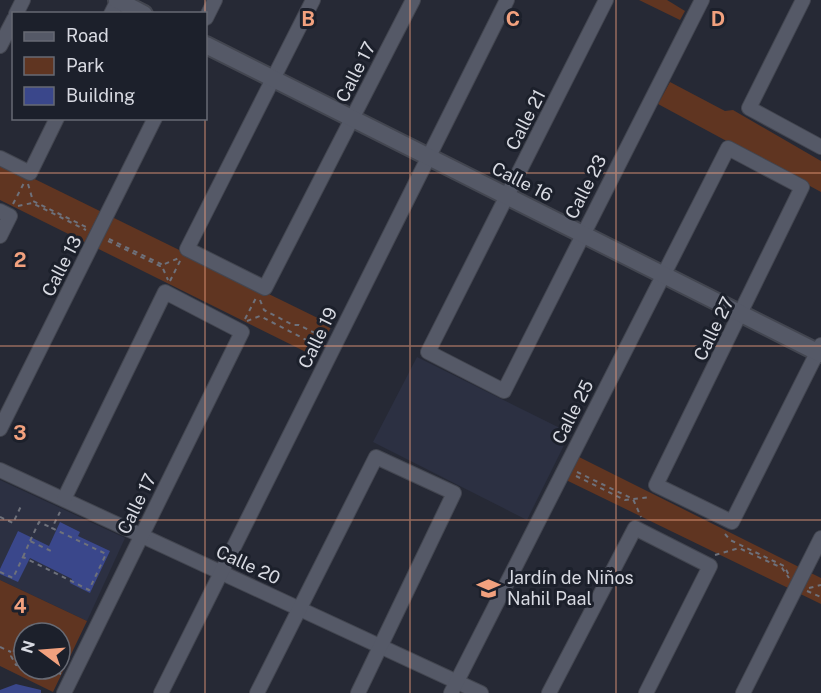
<svg xmlns="http://www.w3.org/2000/svg" width="821" height="693" viewBox="0 0 821 693" font-family="'Public Sans',sans-serif">
<style>
.built{fill:#2c3042}
.green{fill:#603521;fill-rule:evenodd}
.building{fill:#3a478b}
.lines{fill:none;stroke-linecap:round;stroke-linejoin:round}
.minor-casing{stroke:#434650;stroke-width:16}
.tertiary-casing{stroke:#434650;stroke-width:20}
.path{stroke:#6e717b;stroke-width:2;stroke-dasharray:4.5 4.5;stroke-linecap:butt}
.minor{stroke:#555967;stroke-width:14}
.tertiary{stroke:#555967;stroke-width:16}
.grid{fill:none;stroke:#f2a17e;stroke-width:1.5;stroke-opacity:0.55}
.labels{text-anchor:middle;stroke-width:6;stroke-linejoin:round;paint-order:stroke}
.street-label{font-size:18px;fill:#d8dae2;stroke:#1c202b}
.poi-label{font-size:18px;fill:#d8dae2;stroke:#1c202b;text-anchor:start}
.grid-label{font-size:20px;text-anchor:middle;font-weight:bold;fill:#f2a17e;stroke:#1c202b;stroke-width:6;stroke-linejoin:round;paint-order:stroke}
</style>
<rect width="100%" height="100%" fill="#262935"/>
<g class="built">
<path d="M417,357l153,76 -43,87 -154,-78z"/>
<path d="M0,480l125,58 -38,83 -87,-41z"/>
</g>
<g class="green">
<path d="M639,0h28l18,11 -5,9z"/>
<path d="M670,82l55,29 8,-1 88,51v31l-163,-88z"/>
<path d="M0,162l332,163 -16,32 -316,-157z"/>
<path d="M577,456l244,122v26l-255,-124z"/>
<path d="M0,580l87,41 -34,71 -53,-26zM24,633h36v36h-36z"/>
</g>
<g class="building">
<path d="M60,522l20,10 -2,4 32,15 -20,42 -20,-10 2,-4 -42,-21 -12,24 -18,-8v-5l18,-38 31,15z"/>
<path d="M16,684l25,6v3h-41v-3z"/>
</g>
<g class="lines">
<defs>
<g id="minor">
<path d="M313,0l-126,249 78,39 148,-288"/>
<path d="M606,0l-178,352 76,39 198,-391"/>
<path d="M803,0l-54,108 72,39"/>
<path d="M16,14l7,-14"/>
<path d="M111,14l7,-14"/>
<path d="M206,18l9,-18"/>
<path d="M0,46l14,-27"/>
<path d="M0,158l30,15 27,-55"/>
<path d="M0,211l10,5 -10,20"/>
<path d="M0,429l155,-311"/>
<path d="M0,470l481,223"/>
<path d="M64,499l101,-207 77,40 -178,361"/>
<path d="M161,693l346,-693"/>
<path d="M257,693l119,-236 78,36 -96,200"/>
<path d="M451,693l277,-545 74,39 -146,298 76,37 89,-177"/>
<path d="M549,693l86,-165 75,38 -64,127"/>
<path d="M743,693l78,-155"/>
</g>
<g id="tertiary">
<path d="M117,0l27,14"/>
<path d="M206,45l615,309"/>
</g>
</defs>
<use href="#minor" class="minor-casing"/>
<use href="#tertiary" class="tertiary-casing"/>
<g class="path">
<path d="M28,184l5,17 55,27"/>
<path d="M13,204l11,-21"/>
<path d="M18,206l14,-3 54,27"/>
<path d="M109,239l52,25 7,16"/>
<path d="M108,241l52,25 19,-8"/>
<path d="M170,281l11,-22"/>
<path d="M260,300l4,10 29,15h6l26,13"/>
<path d="M245,319l11,-21"/>
<path d="M247,321l13,-5 60,31"/>
<path d="M577,472l56,27 8,18"/>
<path d="M576,476l49,24 26,-3"/>
<path d="M0,517l13,6 9,-19"/>
<path d="M725,534l5,6 54,26 5,9"/>
<path d="M30,541l9,-19 13,6"/>
<path d="M715,555l24,-7 43,20 7,10"/>
<path d="M23,557l7,-16 23,11"/>
<path d="M0,572l13,6 10,-21 66,33 17,-36 -54,-26 8,-16"/>
<path d="M809,588l12,-3"/>
<path d="M807,591l14,6"/>
<path d="M24,646l-8,1 -5,9 5,9 8,1"/>
<path d="M0,647l11,5"/>
<path d="M50,669l11,5"/>
</g>
<use href="#minor" class="minor"/>
<use href="#tertiary" class="tertiary"/>
</g>
<path class="grid" d="M205,0v14M410,0v693M616,0v693M205,118v575M0,173h821M0,346h821M0,520h821"/>
<defs>
<symbol id="school-bare" viewBox="-9 -9 18 18"><path d="M0-5L7-2L0 1L-7-2ZM-4 1L0 2.5L4 1V4Q0 6-4 4Z" fill="#f2a17e" stroke="#1c202b" stroke-width="2.5" paint-order="stroke"/></symbol>
</defs>
<g fill-rule="evenodd">
<use href="#school-bare" x="472" y="572" width="33" height="33"/>
</g>
<g class="labels">
<g class="street-label">
<text transform="translate(356 72) rotate(-63)" y="6">Calle 17</text>
<text transform="translate(526 120) rotate(-63)" y="6">Calle 21</text>
<text transform="translate(522 182) rotate(27)" y="6">Calle 16</text>
<text transform="translate(586 187) rotate(-63)" y="6">Calle 23</text>
<text transform="translate(62 266) rotate(-63)" y="6">Calle 13</text>
<text transform="translate(714 329) rotate(-64)" y="6">Calle 27</text>
<text transform="translate(318 338) rotate(-64)" y="6">Calle 19</text>
<text transform="translate(573 412) rotate(-63)" y="6">Calle 25</text>
<text transform="translate(137 504) rotate(-64)" y="6">Calle 17</text>
<text transform="translate(248 565) rotate(25)" y="6">Calle 20</text>
</g>
<g class="poi-label">
<text x="507" y="584">Jardín de Niños<tspan x="507" dy="21">Nahil Paal</tspan></text>
</g>
</g>
<g class="grid-label">
<text x="308" y="26">B</text>
<text x="513" y="26">C</text>
<text x="718" y="26">D</text>
<text x="20" y="267">2</text>
<text x="20" y="440">3</text>
<text x="20" y="613">4</text>
</g>
<rect x="12" y="12" width="195" height="108" fill="#1c202b" stroke="#676a74" stroke-width="1.5"/>
<rect x="24" y="32" width="30" height="9" fill="#555967" stroke="#676a74" stroke-width="1.5"/>
<text x="66" y="42" font-size="18" fill="#d8dae2">Road</text>
<rect x="24" y="57" width="30" height="18" fill="#603521" stroke="#676a74" stroke-width="1.5"/>
<text x="66" y="72" font-size="18" fill="#d8dae2">Park</text>
<rect x="24" y="87" width="30" height="18" fill="#3a478b" stroke="#676a74" stroke-width="1.5"/>
<text x="66" y="102" font-size="18" fill="#d8dae2">Building</text>
<g transform="translate(42 651) rotate(286)"><circle r="28" fill="#1c202b" stroke="#676a74" stroke-width="1.5"/>
<path d="M0-4.5L10 22L0 15L-10 22Z" fill="#f2a17e"/>
<text y="-9" font-size="16" font-weight="bold" text-anchor="middle" fill="#d8dae2">N</text>
</g>
</svg>
